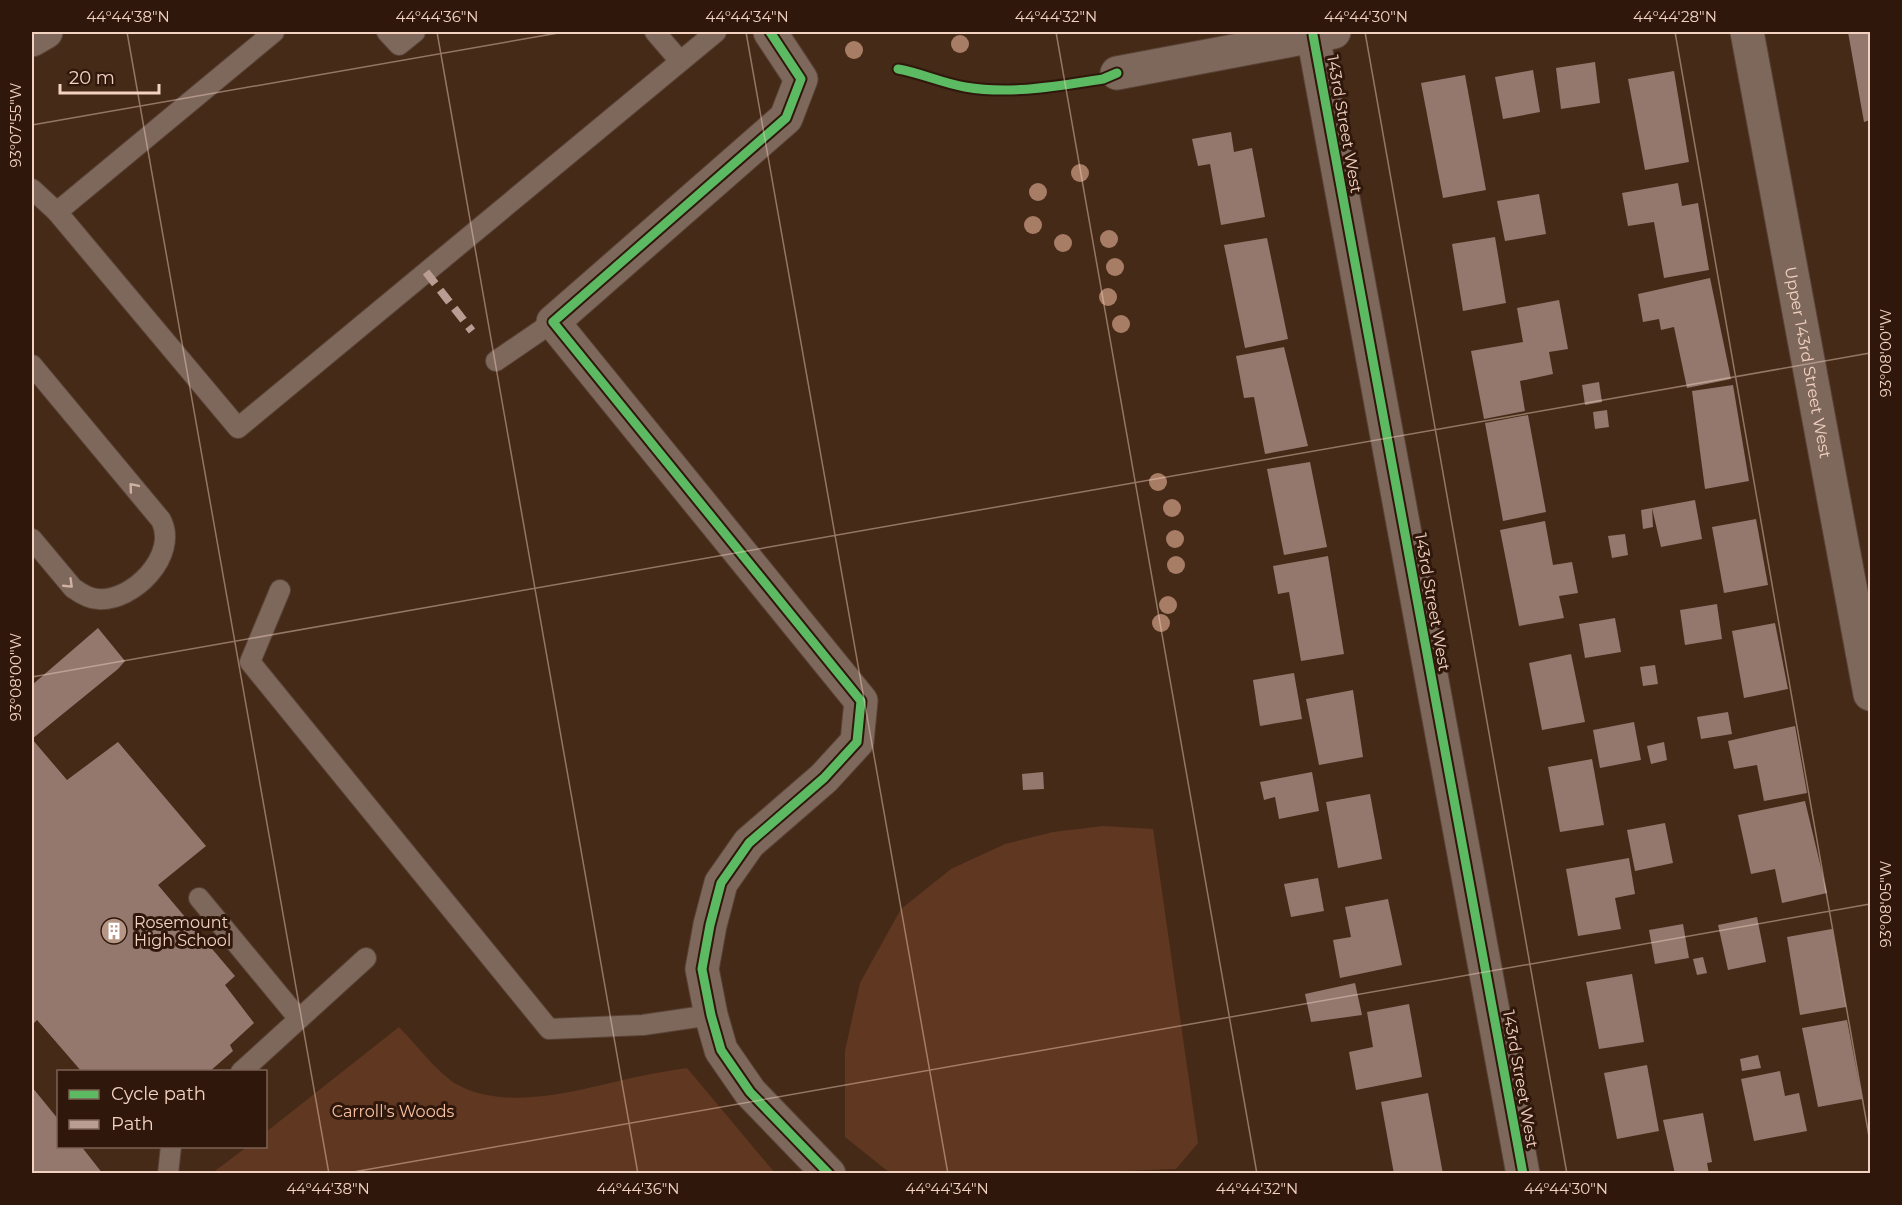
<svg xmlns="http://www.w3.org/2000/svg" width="1902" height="1205" viewBox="0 0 1902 1205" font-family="Montserrat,sans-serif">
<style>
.green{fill:#603720}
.building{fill:#94786e}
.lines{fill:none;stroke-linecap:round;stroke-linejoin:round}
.service-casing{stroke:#5a4437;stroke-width:22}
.minor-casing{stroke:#5a4437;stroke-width:35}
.service{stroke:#7e685b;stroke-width:20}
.minor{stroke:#7e685b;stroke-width:33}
.quiet{stroke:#b99d93;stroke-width:8;stroke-dasharray:15 8;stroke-linecap:butt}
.cycleway-casing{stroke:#2f180b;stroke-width:13}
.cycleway{stroke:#5cba63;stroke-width:9}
.tree{fill:#a87d66}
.oneway{stroke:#d0b2a2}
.ticks{fill:none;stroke:#f3d2c1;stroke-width:1.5;stroke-opacity:0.45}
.labels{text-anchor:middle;stroke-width:6;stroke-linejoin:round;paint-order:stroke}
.street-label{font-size:16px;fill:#f3d2c1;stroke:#2f180b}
.poi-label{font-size:16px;fill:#f3d2c1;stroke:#2f180b;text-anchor:start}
.park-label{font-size:16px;fill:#f8c1a5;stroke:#2f180b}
.neatline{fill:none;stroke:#f3d2c1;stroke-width:2}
.ticks-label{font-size:15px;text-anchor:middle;fill:#f3d2c1}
</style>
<rect width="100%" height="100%" fill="#462a18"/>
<g class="green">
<path d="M1103,826l50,3 45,314 -22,26 -134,5 -152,-1 -45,-36v-86l15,-68 41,-74 50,-40 54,-25 48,-12z"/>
<path d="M399,1027c16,16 40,48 59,58 54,29 132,1 188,-10 14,-3 28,-5 41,-7l88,105h-563l35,-26 19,-1v-14z"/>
</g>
<g class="building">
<path d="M1848,32h22v88l-6,2z"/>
<path d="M1595,62l5,41 -39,6 -5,-41z"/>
<path d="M1533,70l7,42 -37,7 -8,-42z"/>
<path d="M1674,71l15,91 -44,8 -17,-91z"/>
<path d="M1465,75l21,115 -43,8 -22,-115z"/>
<path d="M1231,132l3,20 18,-4 13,69 -44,8 -11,-61 -12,2 -6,-27z"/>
<path d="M1678,183l4,23 16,-3 11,67 -45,8 -10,-56 -26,4 -6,-33z"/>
<path d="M1539,194l7,40 -41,7 -8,-40z"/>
<path d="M1495,237l11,66 -43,8 -11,-67z"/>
<path d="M1267,238l21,101 -43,9 -21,-103z"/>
<path d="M1710,278l21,101 -44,9 -13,-61 -13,3 -2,-11 -16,3 -5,-28z"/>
<path d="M1559,300l9,49 -19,3 4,22 -33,7 5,30 -41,8 -13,-68 52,-9 -6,-34z"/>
<path d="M1284,347l24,99 -43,8 -11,-57 -10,1 -8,-42z"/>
<path d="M1599,382l3,20 -17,3 -3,-20z"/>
<path d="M1733,385l16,96 -44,8 -13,-98z"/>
<path d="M1607,410l2,17 -14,2 -2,-17z"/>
<path d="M1528,415l18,97 -43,9 -18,-98z"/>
<path d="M1310,462l17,85 -43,8 -17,-86z"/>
<path d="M1695,500l7,39 -41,8 -9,-39 1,19 -10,2 -2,-19z"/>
<path d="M1756,519l12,66 -44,8 -12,-66z"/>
<path d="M1545,521l8,44 19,-3 6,31 -19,3 5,22 -45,8 -19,-96z"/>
<path d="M1625,534l3,21 -16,3 -4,-22z"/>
<path d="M1328,556l16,98 -43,7 -12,-69 -11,2 -5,-28z"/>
<path d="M1717,604l5,35 -37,6 -5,-35z"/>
<path d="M1615,618l6,34 -36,6 -6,-34z"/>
<path d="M1775,623l13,66 -44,9 -12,-67z"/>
<path d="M98,628l27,33 -7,8 -86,70v-54z"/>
<path d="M1571,654l14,68 -43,8 -13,-67z"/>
<path d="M1655,665l3,19 -15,2 -3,-19z"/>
<path d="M1294,673l8,46 -42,7 -7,-46z"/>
<path d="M1353,690l10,67 -44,8 -13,-66z"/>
<path d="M1728,712l4,22 -31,5 -4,-22z"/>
<path d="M1634,722l7,38 -41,8 -7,-38z"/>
<path d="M1795,726l12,67 -43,8 -7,-36 -23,4 -6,-28z"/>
<path d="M32,739l35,41 51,-38 88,104 -48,39 77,91 -10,9 29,38 -24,22 3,6 -24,21h-127l-45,-52 -5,5z"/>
<path d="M1664,742l3,18 -16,4 -4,-18z"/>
<path d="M1592,759l12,66 -44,7 -12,-65z"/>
<path d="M1043,772l1,17 -21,1 -1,-16z"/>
<path d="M1312,772l7,39 -40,8 -4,-22 -11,3 -4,-18z"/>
<path d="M1370,794l12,65 -44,9 -12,-66z"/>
<path d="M1805,801l22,92 -45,10 -7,-34 -24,5 -13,-59z"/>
<path d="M1665,823l8,40 -38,8 -8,-41z"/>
<path d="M1629,858l6,36 -20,4 6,31 -43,7 -12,-67z"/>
<path d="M1318,878l6,33 -33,6 -7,-33z"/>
<path d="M1388,899l14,66 -62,13 -7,-38 18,-3 -6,-30z"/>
<path d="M1757,917l9,45 -38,8 -10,-45z"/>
<path d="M1683,924l6,34 -34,6 -6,-34z"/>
<path d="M1832,929l14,78 -46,8 -13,-78z"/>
<path d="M1703,957l4,16 -10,2 -4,-16z"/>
<path d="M1632,974l12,68 -45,7 -13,-67z"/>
<path d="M1355,983l7,32 -51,7 -6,-28z"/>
<path d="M1409,1004l13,73 -66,13 -7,-38 24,-5 -6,-35z"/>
<path d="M1847,1020l15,79 -44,8 -16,-79z"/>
<path d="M1758,1055l3,13 -19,3 -2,-12z"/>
<path d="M1647,1065l12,66 -42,8 -13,-66z"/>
<path d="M1780,1071l5,25 14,-3 8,38 -53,10 -13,-62z"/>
<path d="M32,1087l26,32v27h23l22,28h-71z"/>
<path d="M1428,1093l15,81h-49l-13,-72z"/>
<path d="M1703,1113l9,49 -5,1 2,11h-34l-12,-54z"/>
</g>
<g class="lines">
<defs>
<g id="service">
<path d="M387,32l12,13 16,-13"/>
<path d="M655,32l25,29"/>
<path d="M32,189l25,23 181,216 478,-396"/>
<path d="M57,212l217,-180"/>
<path d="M496,361l57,-39"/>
<path d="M32,365l129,155c18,35 -28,82 -63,79 -9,0 -18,-6 -25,-11l-41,-49"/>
<path d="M280,590l-30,72 299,367 94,-4 68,-10"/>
<path d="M199,898l100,121"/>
<path d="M241,1072l125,-114"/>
<path d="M168,1174l3,-28"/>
</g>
<g id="minor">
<path d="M770,32l31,47 -15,39 -233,204 308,379 -4,41 -33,36 -75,65 -28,40 -11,42 -8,44 9,46 10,35 29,42 79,82"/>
<path id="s1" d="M1747,32l123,662"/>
<path d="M1313,35l210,1139"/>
<path d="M32,40l14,-8"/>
<path d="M1117,73l217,-41"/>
</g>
</defs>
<use href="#service" class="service-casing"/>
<use href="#minor" class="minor-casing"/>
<use href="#service" class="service"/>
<use href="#minor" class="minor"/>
<path class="quiet" d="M426,272l46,59"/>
<defs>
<g id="cycleway">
<path d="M770,32l31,47 -15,39 -233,204 308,379 -4,41 -33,36 -75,65 -28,40 -11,42 -8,44 9,46 10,35 29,42 79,82"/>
<path d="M1313,35l210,1139"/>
<path d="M898,69c23,4 44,14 67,18 46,8 92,-1 138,-8l14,-6"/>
</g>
</defs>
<use href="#cycleway" class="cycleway-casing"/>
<use href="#cycleway" class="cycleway"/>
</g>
<g class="tree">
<circle cx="960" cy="44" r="9"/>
<circle cx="854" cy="50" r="9"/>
<circle cx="1080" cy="173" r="9"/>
<circle cx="1038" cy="192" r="9"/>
<circle cx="1033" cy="225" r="9"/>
<circle cx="1109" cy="239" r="9"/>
<circle cx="1063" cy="243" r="9"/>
<circle cx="1115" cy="267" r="9"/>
<circle cx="1108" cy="297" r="9"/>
<circle cx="1121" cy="324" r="9"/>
<circle cx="1158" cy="482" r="9"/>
<circle cx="1172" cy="508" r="9"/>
<circle cx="1175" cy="539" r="9"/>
<circle cx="1176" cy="565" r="9"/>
<circle cx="1168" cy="605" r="9"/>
<circle cx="1161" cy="623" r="9"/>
</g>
<defs><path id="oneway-chevron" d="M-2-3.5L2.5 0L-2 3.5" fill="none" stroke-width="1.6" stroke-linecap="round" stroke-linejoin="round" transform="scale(1.5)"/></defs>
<g class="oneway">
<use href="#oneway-chevron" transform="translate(133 487) rotate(-130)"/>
<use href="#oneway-chevron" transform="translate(69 584) rotate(44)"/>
</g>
<path class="ticks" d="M127,32l202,1142M437,32l201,1142M746,32l202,1142M1056,32l201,1142M1365,32l202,1142M1675,32l195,1110M32,125l532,-93M32,677l1838,-324M342,1174l1528,-270"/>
<defs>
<symbol id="building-disc" viewBox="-11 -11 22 22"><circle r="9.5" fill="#b69786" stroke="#2f180b"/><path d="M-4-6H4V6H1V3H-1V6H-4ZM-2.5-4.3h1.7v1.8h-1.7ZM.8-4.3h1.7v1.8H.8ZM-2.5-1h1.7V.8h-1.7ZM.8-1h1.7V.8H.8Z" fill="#fff"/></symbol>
</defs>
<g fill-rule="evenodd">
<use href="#building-disc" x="99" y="916" width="30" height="30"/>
</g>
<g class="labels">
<g class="street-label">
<text transform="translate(1345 124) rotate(80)" y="6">143rd Street West</text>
<text dy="6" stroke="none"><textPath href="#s1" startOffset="336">Upper 143rd Street West</textPath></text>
<text transform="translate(1433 602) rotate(80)" y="6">143rd Street West</text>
<text transform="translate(1521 1079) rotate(80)" y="6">143rd Street West</text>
</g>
<g class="poi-label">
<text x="134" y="928">Rosemount<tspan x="134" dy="18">High School</tspan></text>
</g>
<g class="park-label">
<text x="393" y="1117">Carroll's Woods</text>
</g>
</g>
<rect width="1902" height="1205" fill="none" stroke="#2f180b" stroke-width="66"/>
<rect x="57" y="1070" width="210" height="78" fill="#2f180b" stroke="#7d6254" stroke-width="1.5"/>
<rect x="69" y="1090" width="30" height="9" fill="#5cba63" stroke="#7d6254" stroke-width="1.5"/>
<text x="111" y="1100" font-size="18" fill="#f3d2c1">Cycle path</text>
<rect x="69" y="1120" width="30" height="9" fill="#b99d93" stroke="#7d6254" stroke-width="1.5"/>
<text x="111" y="1130" font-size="18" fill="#f3d2c1">Path</text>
<path d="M60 84v9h99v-9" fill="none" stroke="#f3d2c1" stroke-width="3"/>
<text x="69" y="84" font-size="18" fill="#f3d2c1" stroke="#2f180b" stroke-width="4.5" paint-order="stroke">20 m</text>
<rect x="33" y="33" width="1836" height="1139" class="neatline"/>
<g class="ticks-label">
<text x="128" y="22">44°44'38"N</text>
<text x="437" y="22">44°44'36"N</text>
<text x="747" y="22">44°44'34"N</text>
<text x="1056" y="22">44°44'32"N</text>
<text x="1366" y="22">44°44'30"N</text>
<text x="1675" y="22">44°44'28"N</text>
<text transform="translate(16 125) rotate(-90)" y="5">93°07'55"W</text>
<text transform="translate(1886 353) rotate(-90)" y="5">93°08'00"W</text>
<text transform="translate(16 677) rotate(-90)" y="5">93°08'00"W</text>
<text transform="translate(1886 904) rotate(-90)" y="5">93°08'05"W</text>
<text x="328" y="1194">44°44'38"N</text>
<text x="638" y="1194">44°44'36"N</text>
<text x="947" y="1194">44°44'34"N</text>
<text x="1257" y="1194">44°44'32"N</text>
<text x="1566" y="1194">44°44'30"N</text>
</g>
</svg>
